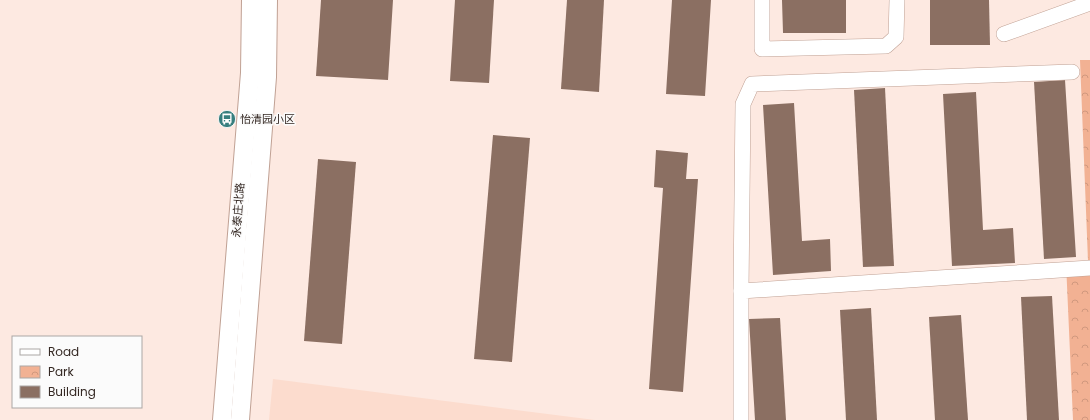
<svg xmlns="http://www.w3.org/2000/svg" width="1090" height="420" viewBox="0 0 1090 420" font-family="Poppins,'Noto Sans SC',sans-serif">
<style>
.built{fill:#fcdcce}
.park{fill:url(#park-crowns)}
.building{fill:#8b6f62}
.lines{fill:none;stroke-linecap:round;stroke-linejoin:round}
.minor-casing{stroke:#c0a194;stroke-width:16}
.tertiary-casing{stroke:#c0a194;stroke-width:20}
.minor{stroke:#fff;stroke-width:15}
.tertiary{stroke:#fff;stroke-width:18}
.labels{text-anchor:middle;stroke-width:3;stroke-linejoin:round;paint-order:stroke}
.poi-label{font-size:11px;fill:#342823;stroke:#fbfbfb;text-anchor:start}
.street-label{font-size:11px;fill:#342823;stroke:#fbfbfb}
</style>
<defs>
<pattern id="park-crowns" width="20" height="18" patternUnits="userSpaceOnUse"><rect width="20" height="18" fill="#f2b193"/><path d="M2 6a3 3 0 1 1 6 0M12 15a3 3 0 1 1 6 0" fill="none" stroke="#d0987e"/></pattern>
</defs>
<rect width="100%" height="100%" fill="#fde9e1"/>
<path class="built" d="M273,379l322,41h-326z"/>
<path class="park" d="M1080,60h10v360h-17l-7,-157 22,-2z"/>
<g class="building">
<path d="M321,0h72l-5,80 -72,-4z"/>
<path d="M455,0h39l-5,83 -39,-2z"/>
<path d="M567,0h37l-5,92 -38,-3z"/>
<path d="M672,0h39l-6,96 -39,-2z"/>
<path d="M782,0h64v33h-63z"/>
<path d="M930,0h59l1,45h-60z"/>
<path d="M1065,80l11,177 -32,2 -10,-177z"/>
<path d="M885,88l9,178 -31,1 -9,-177z"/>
<path d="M976,92l7,138 30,-2 2,35 -63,3 -9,-172z"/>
<path d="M794,103l8,138 28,-2 1,32 -58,4 -10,-170z"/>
<path d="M493,135l37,3 -18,224 -38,-3z"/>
<path d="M656,150l32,3 -2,26h12l-15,213 -34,-3 14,-201 -9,-1z"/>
<path d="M318,159l38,3 -14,182 -38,-3z"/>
<path d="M1052,296l7,124h-32l-6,-123z"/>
<path d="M871,308l6,112h-31l-6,-110z"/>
<path d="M961,315l7,105h-33l-6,-103z"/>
<path d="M780,318l6,102h-31l-6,-101z"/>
</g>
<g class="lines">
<defs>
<g id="minor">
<path d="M762,0v49l124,-3 10,-9 1,-37"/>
<path d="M1004,34l86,-31"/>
<path d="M741,291l2,-187 9,-20 320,-12"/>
<path d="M741,420v-129l349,-23"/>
</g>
<g id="tertiary">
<path d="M222,420l28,-347 1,-73"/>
<path d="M240,420l27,-343 1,-77"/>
</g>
</defs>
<use href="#minor" class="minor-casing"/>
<use href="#tertiary" class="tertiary-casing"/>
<use href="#minor" class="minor"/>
<use href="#tertiary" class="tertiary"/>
</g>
<defs>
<symbol id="bus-disc" viewBox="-11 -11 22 22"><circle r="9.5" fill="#377f7f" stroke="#fbfbfb"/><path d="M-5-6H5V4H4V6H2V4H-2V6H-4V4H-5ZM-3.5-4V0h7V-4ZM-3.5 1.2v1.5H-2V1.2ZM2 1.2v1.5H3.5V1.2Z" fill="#fff"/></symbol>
</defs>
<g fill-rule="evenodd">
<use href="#bus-disc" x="217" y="109" width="20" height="20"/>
</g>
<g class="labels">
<g class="poi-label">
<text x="240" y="123">怡清园小区</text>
</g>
<g class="street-label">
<text transform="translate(238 210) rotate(-86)" y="4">永泰庄北路</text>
</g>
</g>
<rect x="12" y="336" width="130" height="72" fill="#fbfbfb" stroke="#aba7a5"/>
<rect x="20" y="349" width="20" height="6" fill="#ffffff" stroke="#aba7a5"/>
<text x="48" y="356" font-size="12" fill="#342823">Road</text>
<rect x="20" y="366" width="20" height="12" fill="url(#park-crowns)" stroke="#aba7a5"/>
<text x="48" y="376" font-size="12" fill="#342823">Park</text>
<rect x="20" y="386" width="20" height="12" fill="#8b6f62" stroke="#aba7a5"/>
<text x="48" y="396" font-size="12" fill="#342823">Building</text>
</svg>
